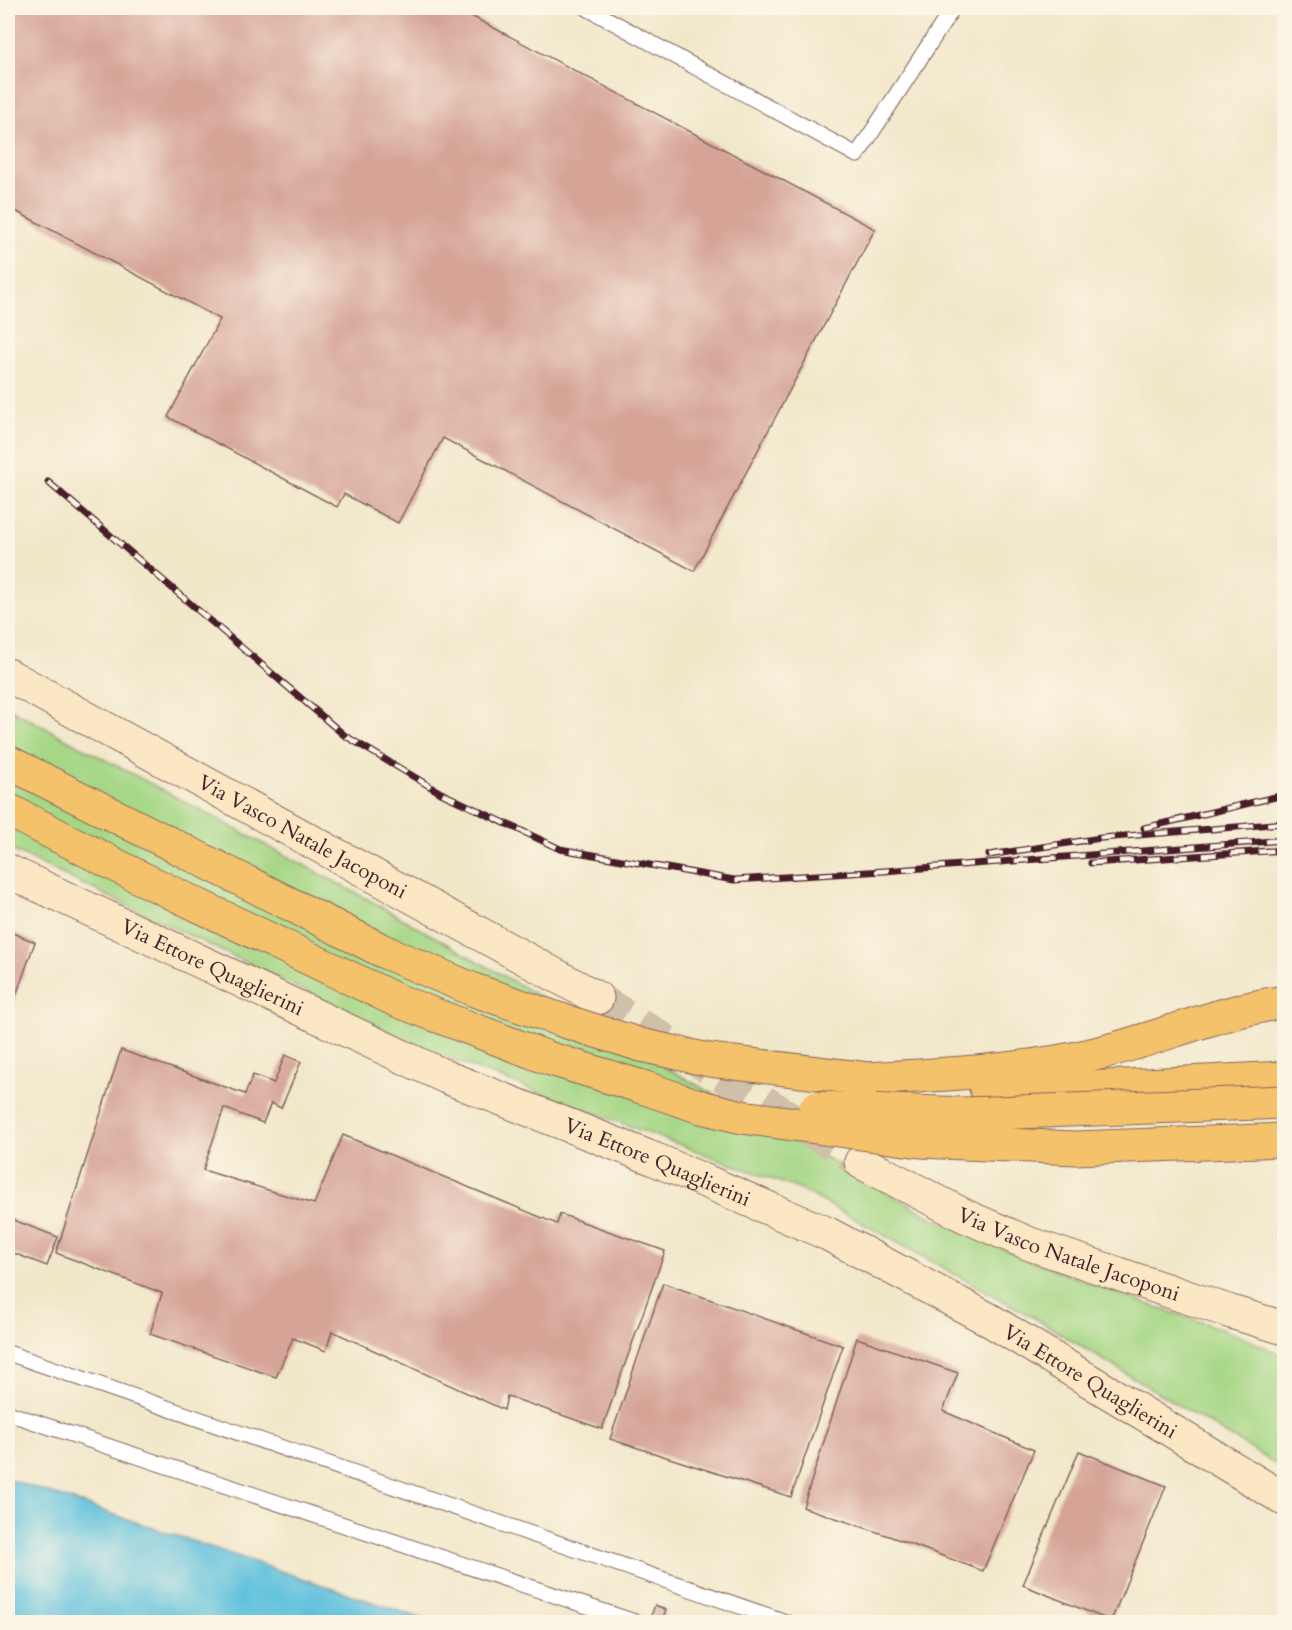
<svg xmlns="http://www.w3.org/2000/svg" width="1292" height="1630" viewBox="0 0 1292 1630" font-family="Cardo,serif">
<style>
.green{fill:#a6d786;stroke:#787b58;stroke-width:1.5}
.water{fill:#5fc1dd;stroke:#547084;stroke-width:1.5}
.building{fill:#d5a497}
.lines{fill:none;stroke-linecap:round;stroke-linejoin:round}
.secondary-tunnel{stroke:#d0bfa9;stroke-width:33;stroke-dasharray:33 16;stroke-linecap:butt}
.lane-casing{stroke:#846562;stroke-width:17}
.secondary-casing{stroke:#846562;stroke-width:35}
.highway-casing{stroke:#846562;stroke-width:35}
.lane{stroke:#fff;stroke-width:15}
.secondary{stroke:#fbe7c3;stroke-width:33}
.highway{stroke:#f4c26a;stroke-width:33}
.rail-casing{stroke:#4a1f2b;stroke-width:7}
.rail{stroke:#fcf5e5;stroke-width:4.5;stroke-dasharray:14;stroke-linecap:butt}
.highway-bridge-casing{stroke:#846562;stroke-width:35;stroke-linecap:butt}
.highway-bridge{stroke:#f4c26a;stroke-width:33}
.labels{text-anchor:middle;stroke-width:5;stroke-linejoin:round;paint-order:stroke}
.street-label{font-size:21px;fill:#4a1f2b;stroke:#fcf5e5}
</style>
<rect width="100%" height="100%" fill="#fcf5e5"/>
<filter id="ink" filterUnits="userSpaceOnUse"><feTurbulence type="fractalNoise" baseFrequency=".0167" numOctaves="2"/><feDisplacementMap in="SourceGraphic" scale="12" xChannelSelector="R" yChannelSelector="G"/><feConvolveMatrix kernelMatrix="1 2 1 2 8 2 1 2 1" color-interpolation-filters="sRGB"/></filter>
<filter id="wash" filterUnits="userSpaceOnUse"><feTurbulence type="fractalNoise" baseFrequency=".008" numOctaves="4" result="noise"/><feDisplacementMap in="SourceGraphic" scale="24" xChannelSelector="R" yChannelSelector="G"/><feGaussianBlur stdDeviation="1.35" result="paint"/><feColorMatrix in="noise" values="0 0 0 0 0 0 0 0 0 0 0 0 0 0 0 0 0 1.4 0 .05"/><feComposite in="paint" operator="in"/></filter>
<g filter="url(#wash)">
<rect width="100%" height="100%" fill="#f1e7c9"/>
<path class="green" d="M8,708l361,192 560,316c70,34 142,61 215,87 47,16 97,30 140,54v112l-253,-153 -227,-125 -368,-137 -428,-206z"/>
<path class="water" d="M8,1479l409,138 15,5h-424z"/>
<g id="blocks">
<g class="building">
<path d="M8,8h448l419,221 -181,342 -251,-133 -45,85 -54,-29 -7,13 -169,-90 52,-98 -212,-112z"/>
<path d="M8,931l27,11 -27,76z"/>
<path d="M121,1050l124,44 8,-19 21,8 11,-28 16,7 -20,46 -10,-5 -8,20 -39,-15 -21,62 111,34 29,-69 214,89 3,-10 105,37 -63,178 -95,-33 -3,14 -172,-79 -6,20 -33,-13 -17,39 -126,-43 12,-41 -106,-40z"/>
<path d="M8,1218l50,19 -11,29 -39,-15z"/>
<path d="M663,1283l180,63 -52,151 -181,-58z"/>
<path d="M857,1338l101,35 -15,38 91,39 -51,121 -94,-35 -86,-29z"/>
<path d="M1079,1451l87,35 -55,135 -88,-36z"/>
<path d="M655,1605l11,5 -4,10 -11,-4z"/>
</g>
</g>
</g>
<g filter="url(#ink)">
<use href="#blocks" fill-opacity="0" stroke="#846562" stroke-width="1.5"/>
<g class="lines">
<path class="secondary-tunnel" d="M597,998l264,164"/>
<defs>
<g id="lane">
<path d="M587,8l270,147 96,-147"/>
<path d="M8,1353l778,269"/>
<path d="M8,1413l627,209"/>
</g>
<g id="secondary">
<path id="s1" d="M8,675l589,323"/>
<path id="s2" d="M8,871l438,206 208,82 174,75 160,85 296,180"/>
<path id="s3" d="M861,1162l104,54 65,28 201,68 53,16"/>
</g>
<g id="highway">
<path d="M8,810l127,65 261,125 152,58 94,29"/>
<path d="M868,1079c76,-5 152,-7 227,-25 64,-15 124,-43 189,-52"/>
<path d="M986,1089l59,1 239,-12"/>
</g>
</defs>
<use href="#lane" class="lane-casing"/>
<use href="#secondary" class="secondary-casing"/>
<use href="#highway" class="highway-casing"/>
<use href="#lane" class="lane"/>
<use href="#secondary" class="secondary"/>
<use href="#highway" class="highway"/>
<defs>
<g id="rail">
<path d="M48,482l296,253 97,58 119,56 174,31 150,-9 400,-31"/>
<path d="M1144,828l140,-33"/>
<path d="M989,855l112,-17 183,-15"/>
<path d="M1091,863l193,-13"/>
</g>
</defs>
<use href="#rail" class="rail-casing"/>
<use href="#rail" class="rail"/>
<defs>
<g id="highway-bridge">
<path d="M8,762l377,190 89,38 87,30 80,25 68,15 159,19"/>
<path d="M642,1087l59,20 41,10 178,24 155,7 209,-8"/>
<path d="M816,1108l149,6 319,-12"/>
</g>
</defs>
<use href="#highway-bridge" class="highway-bridge-casing"/>
<use href="#highway-bridge" class="highway-bridge"/>
</g>
</g>
<g class="labels">
<g class="street-label">
<text dy="7" stroke="none"><textPath href="#s1" startOffset="336">Via Vasco Natale Jacoponi</textPath></text>
<text dy="7" stroke="none"><textPath href="#s2" startOffset="226">Via Ettore Quaglierini</textPath></text>
<text dy="7" stroke="none"><textPath href="#s2" startOffset="712">Via Ettore Quaglierini</textPath></text>
<text dy="7" stroke="none"><textPath href="#s3" startOffset="228">Via Vasco Natale Jacoponi</textPath></text>
<text dy="7" stroke="none"><textPath href="#s2" startOffset="1198">Via Ettore Quaglierini</textPath></text>
</g>
</g>
<rect width="1292" height="1630" fill="none" stroke="#fcf5e5" stroke-width="30"/>
</svg>
